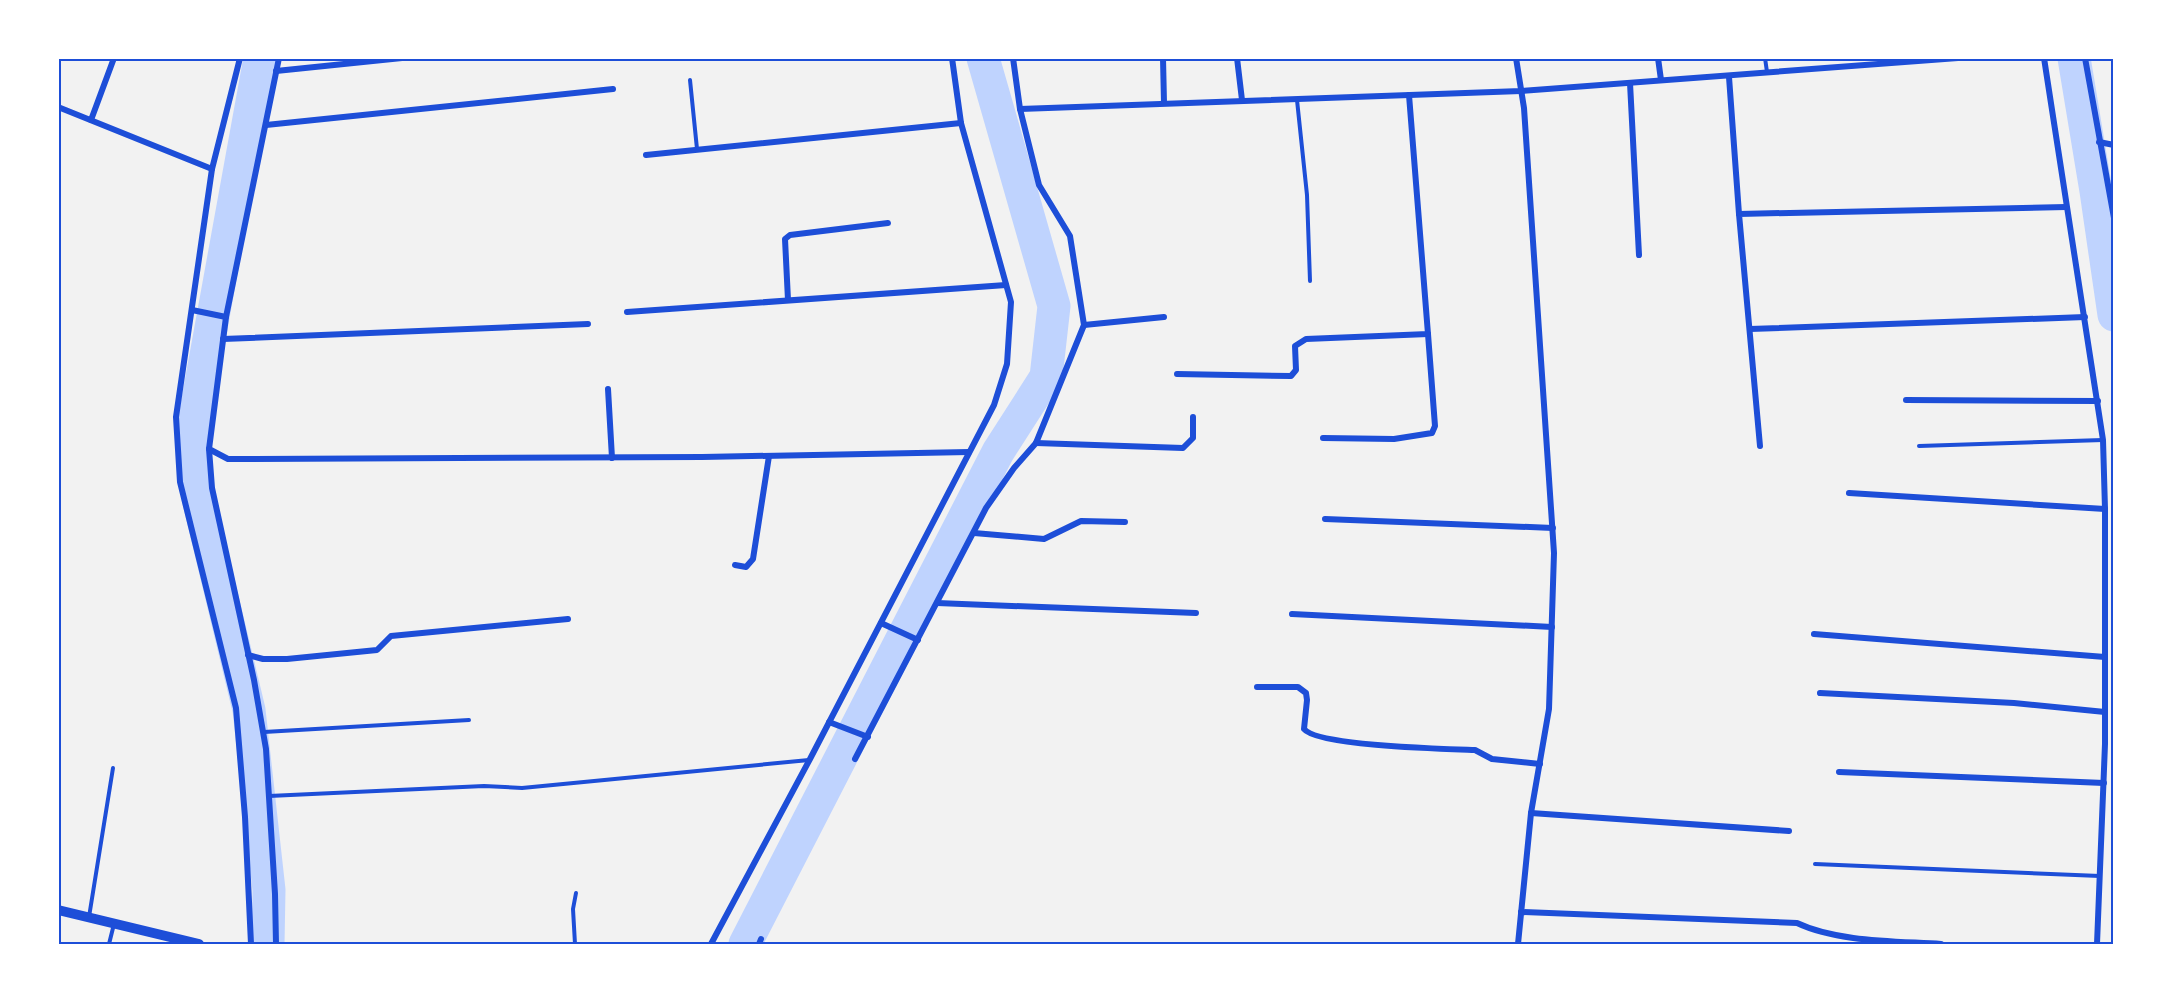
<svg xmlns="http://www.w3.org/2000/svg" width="2172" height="1003" viewBox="0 0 2172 1003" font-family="Arial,sans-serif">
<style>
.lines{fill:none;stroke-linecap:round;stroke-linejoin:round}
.river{stroke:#bfd3fe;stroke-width:33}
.service{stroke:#1d4ed8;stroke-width:4}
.minor{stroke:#1d4ed8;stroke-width:6}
.tertiary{stroke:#1d4ed8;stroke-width:10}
.neatline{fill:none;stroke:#1d4ed8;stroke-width:2}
</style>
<rect width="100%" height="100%" fill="#f2f2f2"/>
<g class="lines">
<g class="river">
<path d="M260,58l-67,369 5,71 51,212 20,180 -1,54"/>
<path d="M2074,58l22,133 18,124"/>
<path d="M745,944l253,-492 48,-75 8,-71 -71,-248"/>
</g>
<g class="service">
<path d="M1765,58l2,14"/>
<path d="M690,80l7,69"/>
<path d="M1297,100l10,95 3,86"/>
<path d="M1919,446l184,-6"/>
<path d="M264,732l205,-12"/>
<path d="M269,796l215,-10 38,2 287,-28"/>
<path d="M1815,864l285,12"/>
<path d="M89,917l24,-149"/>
<path d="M109,944l5,-20"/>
<path d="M575,944l-2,-35 3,-16"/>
</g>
<g class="minor">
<path d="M240,58l-28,111 -36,248 4,65 56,226 9,109 6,127"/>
<path d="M279,58l-53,259 -17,132 19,10 474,-2 267,-5"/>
<path d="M1163,58l1,45"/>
<path d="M1237,58l5,42"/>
<path d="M1516,58l8,50 30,445 -5,156 -18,104 -13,131"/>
<path d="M1658,58l3,22"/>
<path d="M2044,58l59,382 2,69v235l-8,200"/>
<path d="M2085,58l29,160"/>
<path d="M276,71l126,-13"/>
<path d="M1729,77l10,137"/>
<path d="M1630,83l9,172"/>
<path d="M58,107l154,62"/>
<path d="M1020,109l501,-18 437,-33"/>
<path d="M91,120l23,-62"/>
<path d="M266,125l347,-36"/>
<path d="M2099,142l15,3"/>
<path d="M646,155l315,-32"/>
<path d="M788,300l-3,-61 5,-4 98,-12"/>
<path d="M192,310l34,7"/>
<path d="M627,312l379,-27"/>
<path d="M1084,325l80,-8"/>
<path d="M1750,329l335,-12"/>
<path d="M223,339l365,-15"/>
<path d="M1177,374l114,2 5,-6 -1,-24 11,-7 122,-5 -19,-239"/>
<path d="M608,389l4,69"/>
<path d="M1906,400l192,1"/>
<path d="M1323,438l71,1 38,-6 3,-7 -7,-92"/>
<path d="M1036,443l147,5 10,-10v-21"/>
<path d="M1760,446l-21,-232 327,-7"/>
<path d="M209,449l3,39 42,192 12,69 9,145 1,50"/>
<path d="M1849,493l256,16"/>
<path d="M1325,519l228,9"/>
<path d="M974,533l70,6 37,-18 44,1"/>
<path d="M735,565l11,2 7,-8 16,-103"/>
<path d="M937,603l259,10"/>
<path d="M1292,614l260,13"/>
<path d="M881,623l37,17"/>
<path d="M1814,634l291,23"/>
<path d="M248,655l15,4h24l90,-9 14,-14 177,-17"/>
<path d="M1257,687h41l8,6 1,7 -3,29c13,17 144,20 171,21l17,9 48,5"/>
<path d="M1820,693l194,10 91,9"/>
<path d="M829,722l39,15"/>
<path d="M855,759l131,-251 28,-40 22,-25 48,-118 -14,-89 -31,-51 -19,-76 -7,-51"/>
<path d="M1839,772l265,11"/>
<path d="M1531,813l258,18"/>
<path d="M1521,912l276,11c40,19 99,18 144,21"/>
<path d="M711,944l99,-185 184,-354 13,-41 4,-62 -50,-179 -9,-65"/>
<path d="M759,944l2,-5"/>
</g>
<path class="tertiary" d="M58,910l141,34"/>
</g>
<rect width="2172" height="1003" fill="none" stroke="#ffffff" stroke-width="120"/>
<rect x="60" y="60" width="2052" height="883" class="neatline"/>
</svg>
